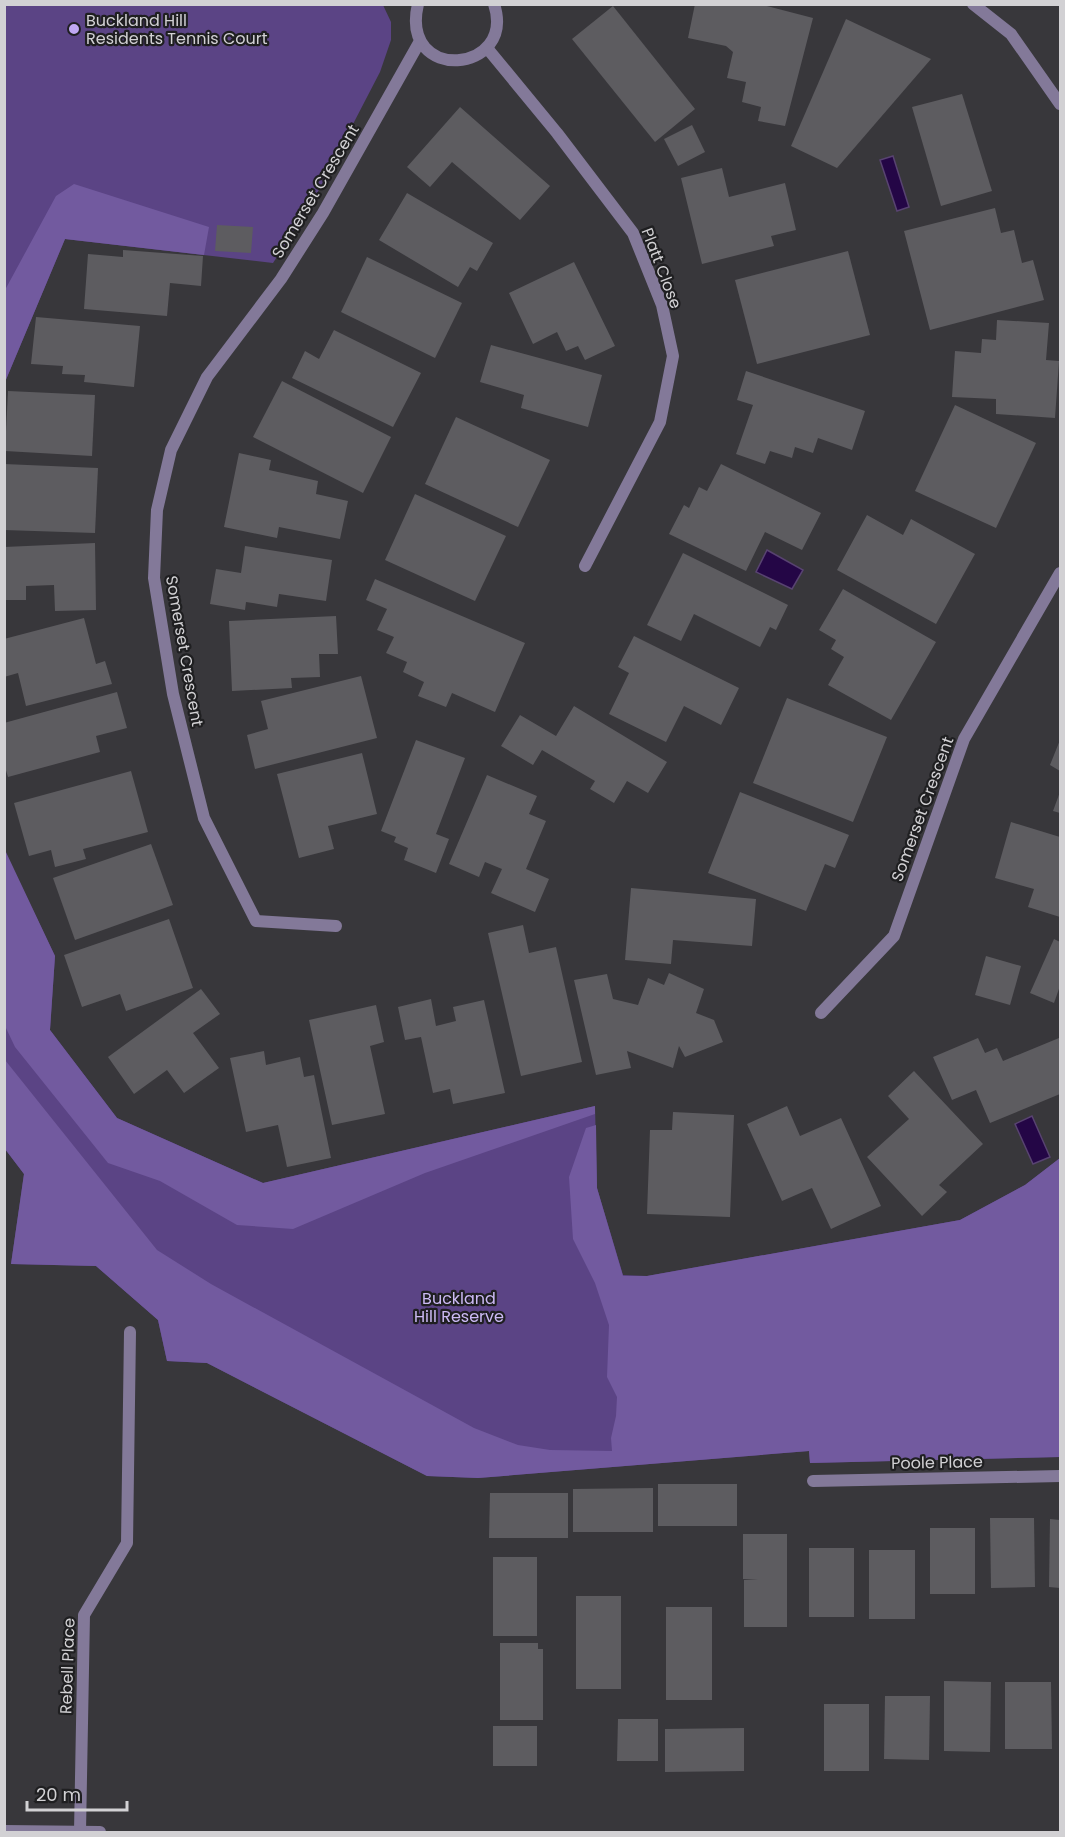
<svg xmlns="http://www.w3.org/2000/svg" width="1065" height="1837" viewBox="0 0 1065 1837" font-family="Poppins,sans-serif">
<style>
.green{fill:#5b4485}
.forest{fill:#725a9f}
.water{fill:#240646;stroke:#584371;stroke-width:1.5}
.building{fill:#5d5c60}
.lines{fill:none;stroke-linecap:round;stroke-linejoin:round}
.minor{stroke:#837999;stroke-width:12}
.poi-dot{fill:#c0a8f3;stroke:#1f1f21;stroke-width:2}
.labels{text-anchor:middle;stroke-width:4.5;stroke-linejoin:round;paint-order:stroke}
.poi-label{font-size:16px;fill:#d2d1d4;stroke:#1f1f21;text-anchor:start}
.street-label{font-size:16px;fill:#d2d1d4;stroke:#1f1f21}
.park-label{font-size:16px;fill:#ccbaf4;stroke:#1f1f21}
</style>
<rect width="100%" height="100%" fill="#38373b"/>
<g class="green">
<path d="M4,5h379l8,17v18l-11,32 -69,133 -38,58 -208,-24 -60,143z"/>
<path d="M4,850l51,106 -5,74 67,88 146,65 332,-77 2,82 26,87 24,1 313,-56 65,-35 35,-27v299l-250,6 -1,-12 -331,27 -51,-2 -220,-113 -40,-2 -9,-41 -62,-54 -85,-2 13,-90 -19,-25z"/>
</g>
<g class="forest">
<path d="M74,184l135,43 -5,28 -139,-16 -60,143v-92l51,-94z"/>
<path d="M5,850l50,106 -5,74 67,88 146,65 332,-77v8l-170,59 -132,56 -56,-4 -77,-44 -52,-18 -93,-116 -10,-21z"/>
<path d="M5,1060l152,190 54,34 263,144 44,17 32,5 62,1 -1,-13 5,-22 1,-19 -10,-20 2,-52 -14,-42 -22,-44 -4,-62 17,-49 10,-3 1,63 26,88h24l313,-56 65,-35 35,-27v299l-250,6 -1,-12 -331,27 -51,-2 -220,-113 -40,-2 -9,-41 -62,-54 -85,-2 13,-90 -19,-25z"/>
</g>
<g class="water">
<path d="M893,156l16,51 -12,4 -17,-51z"/>
<path d="M767,550l36,20 -11,19 -36,-17z"/>
<path d="M1032,1116l18,41 -17,7 -18,-40z"/>
</g>
<g class="building">
<path d="M695,4h64l54,14 -28,108 -27,-5 3,-14 -19,-5 4,-20 -19,-4 6,-26 -7,-6 -38,-8z"/>
<path d="M613,6l82,103 -40,33 -83,-103z"/>
<path d="M846,19l85,40 -94,109 -46,-22z"/>
<path d="M962,94l30,97 -51,15 -29,-99z"/>
<path d="M460,107l90,79 -30,34 -68,-58 -22,25 -23,-20z"/>
<path d="M692,125l13,27 -27,14 -14,-27z"/>
<path d="M722,168l7,29 56,-14 11,47 -25,6 3,10 -72,18 -21,-86z"/>
<path d="M407,193l86,50 -16,28 -7,-4 -12,20 -79,-47z"/>
<path d="M995,208l6,25 13,-3 8,33 11,-3 11,40 -114,30 -26,-99z"/>
<path d="M217,225l36,2 -2,26 -36,-2z"/>
<path d="M123,250l80,6 -2,30 -31,-3 -3,33 -83,-7 4,-55 35,3z"/>
<path d="M848,251l22,84 -113,29 -22,-84z"/>
<path d="M367,257l95,46 -27,55 -94,-46z"/>
<path d="M574,262l41,84 -30,14 -7,-14 -12,5 -9,-19 -24,12 -24,-51z"/>
<path d="M36,317l104,9 -6,61 -50,-5 1,-7 -23,-1 1,-8 -32,-2z"/>
<path d="M997,320l52,3 -3,37 13,1 -4,57 -59,-4v-15l-44,-2 3,-46 26,2 1,-14 14,1z"/>
<path d="M334,330l87,43 -28,54 -101,-49 13,-27 14,8z"/>
<path d="M491,345l111,30 -14,52 -67,-19 3,-13 -44,-13z"/>
<path d="M746,371l119,40 -13,39 -34,-12 -5,15 -18,-6 -3,11 -22,-7 -5,13 -29,-10 17,-49 -16,-5z"/>
<path d="M282,381l109,56 -28,56 -110,-56z"/>
<path d="M8,391l87,4 -3,61 -87,-5z"/>
<path d="M955,405l81,38 -40,85 -81,-37z"/>
<path d="M456,417l94,43 -32,67 -93,-43z"/>
<path d="M239,453l32,7 -2,10 49,11 -2,13 32,7 -8,38 -61,-12 -2,11 -53,-11z"/>
<path d="M4,464l94,4 -3,65 -91,-3z"/>
<path d="M721,464l100,49 -19,37 -37,-18 -19,39 -77,-37 15,-29 5,3 10,-21 8,4z"/>
<path d="M415,494l91,42 -31,65 -90,-41z"/>
<path d="M867,515l36,20 8,-16 64,35 -39,70 -99,-54z"/>
<path d="M95,543l1,67 -41,1 -1,-26 -28,1v14h-22v-53z"/>
<path d="M245,546l87,14 -6,41 -47,-7 -2,13 -31,-5 -1,8 -35,-6 6,-35 25,4z"/>
<path d="M683,553l105,52 -12,25 -6,-3 -10,20 -66,-33 -13,27 -34,-16z"/>
<path d="M375,579l150,64 -30,69 -43,-19 -6,14 -28,-11 6,-14 -21,-10 4,-10 -21,-9 8,-16 -17,-7 10,-21 -21,-9z"/>
<path d="M843,589l93,53 -45,78 -63,-35 16,-28 -13,-8 5,-9 -17,-10z"/>
<path d="M336,616l2,38h-19l1,23 -29,1 1,10 -60,3 -3,-70z"/>
<path d="M84,618l12,46 9,-3 7,23 -86,22 -8,-33 -14,4v-38z"/>
<path d="M634,636l105,52 -18,37 -37,-19 -18,36 -57,-28 20,-41 -11,-6z"/>
<path d="M361,676l16,62 -122,31 -8,-34 21,-6 -7,-28z"/>
<path d="M117,692l10,36 -31,8 4,16 -92,25 -4,-13v-41z"/>
<path d="M787,698l100,39 -34,85 -100,-39z"/>
<path d="M574,706l93,56 -19,31 -21,-12 -13,22 -24,-14 5,-8 -53,-31 -9,15 -32,-19 19,-31 36,21z"/>
<path d="M416,740l49,18 -29,76 13,5 -13,34 -32,-13 4,-12 -14,-6 2,-5 -15,-6z"/>
<path d="M1060,740v31l-10,-6z"/>
<path d="M362,753l15,61 -49,12 6,23 -35,9 -22,-84z"/>
<path d="M131,771l17,61 -65,17 3,10 -31,8 -4,-17 -22,6 -15,-53z"/>
<path d="M487,775l50,21 -8,18 17,7 -20,48 23,10 -14,33 -44,-19 11,-24 -17,-7 -6,15 -30,-13z"/>
<path d="M740,792l109,43 -14,33 -10,-4 -19,47 -98,-38z"/>
<path d="M1060,792v21l-7,-2z"/>
<path d="M1011,822l49,15v80l-32,-10 6,-18 -39,-11z"/>
<path d="M151,844l22,61 -98,35 -22,-62z"/>
<path d="M631,888l125,11 -4,47 -79,-6 -2,24 -46,-4z"/>
<path d="M169,919l24,69 -67,23 -6,-17 -38,13 -18,-52z"/>
<path d="M523,925l6,28 27,-6 26,115 -61,14 -33,-143z"/>
<path d="M1054,939l6,3v44l-6,17 -24,-10z"/>
<path d="M986,956l35,10 -11,39 -35,-10z"/>
<path d="M669,973l35,16 -8,24 18,7 9,22 -38,15 -6,-11 -6,22 -46,-17 4,17 -35,7 -22,-95 33,-6 6,25 25,6 10,-27 16,7z"/>
<path d="M201,989l19,25 -27,19 26,35 -35,25 -17,-23 -33,24 -26,-37z"/>
<path d="M431,999l5,27 20,-5 -3,-14 31,-7 21,93 -52,11 -3,-15 -17,4 -12,-56 -16,3 -7,-33z"/>
<path d="M376,1005l8,37 -14,4 15,68 -53,11 -23,-105z"/>
<path d="M978,1038l7,15 12,-5 6,13 56,-23 1,4v52l-70,29 -14,-33 -24,10 -19,-43z"/>
<path d="M264,1051l2,14 34,-8 4,20 10,-2 17,83 -44,9 -9,-42 -32,7 -16,-74z"/>
<path d="M914,1071l69,73 -44,41 8,7 -25,24 -55,-59 42,-38 -21,-23z"/>
<path d="M787,1106l13,30 41,-18 40,88 -50,23 -19,-41 -30,13 -35,-77z"/>
<path d="M673,1112l61,3 -4,102 -83,-3 3,-84h22z"/>
<rect x="658" y="1484" width="79" height="42"/>
<path d="M653,1488v44h-80v-43z"/>
<path d="M490,1493h78v45h-79z"/>
<path d="M990,1518h44l1,69 -44,1z"/>
<path d="M1050,1519l10,1v68l-11,-1z"/>
<rect x="930" y="1528" width="45" height="66"/>
<path d="M743,1534h44v93h-43v-47h14l-15,-1z"/>
<rect x="809" y="1548" width="45" height="69"/>
<rect x="869" y="1550" width="46" height="69"/>
<rect x="493" y="1557" width="44" height="79"/>
<rect x="576" y="1596" width="45" height="93"/>
<rect x="666" y="1607" width="46" height="93"/>
<path d="M500,1643h38v6h5v71h-43z"/>
<path d="M944,1681l47,1 -1,70 -46,-1z"/>
<path d="M1005,1682h46l1,67h-47z"/>
<path d="M885,1696h45l-1,64 -45,-1z"/>
<rect x="824" y="1704" width="45" height="67"/>
<path d="M618,1719h40v42h-41z"/>
<rect x="493" y="1726" width="44" height="40"/>
<path d="M744,1728v43l-79,1v-43z"/>
</g>
<g class="lines">
<g class="minor">
<path d="M418,4c-19,80 99,70 76,0"/>
<path d="M973,4l38,30 49,70"/>
<path d="M487,48l70,85 76,100 29,72 11,51 -13,66 -75,144"/>
<path d="M336,926l-80,-5 -52,-103 -31,-124 -19,-116 3,-68 14,-60 36,-73 74,-98 42,-66 97,-172"/>
<path d="M821,1013l73,-77 70,-197 96,-166"/>
<path d="M813,1481l247,-5"/>
<path d="M4,1831l96,1"/>
<path d="M80,1832l4,-217 43,-72 3,-211"/>
</g>
</g>
<circle class="poi-dot" cx="74" cy="29" r="6"/>
<g class="labels">
<g class="poi-label">
<text x="86" y="26">Buckland Hill<tspan x="86" dy="18">Residents Tennis Court</tspan></text>
</g>
<g class="street-label">
<text transform="translate(315 191) rotate(-59)" y="6">Somerset Crescent</text>
<text transform="translate(662 268) rotate(69)" y="6">Platt Close</text>
<text transform="translate(185 651) rotate(80)" y="6">Somerset Crescent</text>
<text transform="translate(922 809) rotate(-70)" y="6">Somerset Crescent</text>
<text transform="translate(937 1462) rotate(-1)" y="6">Poole Place</text>
<text transform="translate(67 1666) rotate(-88)" y="6">Rebell Place</text>
</g>
<g class="park-label">
<text x="459" y="1304">Buckland<tspan x="459" dy="18">Hill Reserve</tspan></text>
</g>
</g>
<rect width="1065" height="1837" fill="none" stroke="#d2d1d4" stroke-width="12"/>
<path d="M27 1801v9h100v-9" fill="none" stroke="#d2d1d4" stroke-width="3"/>
<text x="36" y="1801" font-size="18" fill="#d2d1d4" stroke="#1f1f21" stroke-width="4.5" paint-order="stroke">20 m</text>
</svg>
